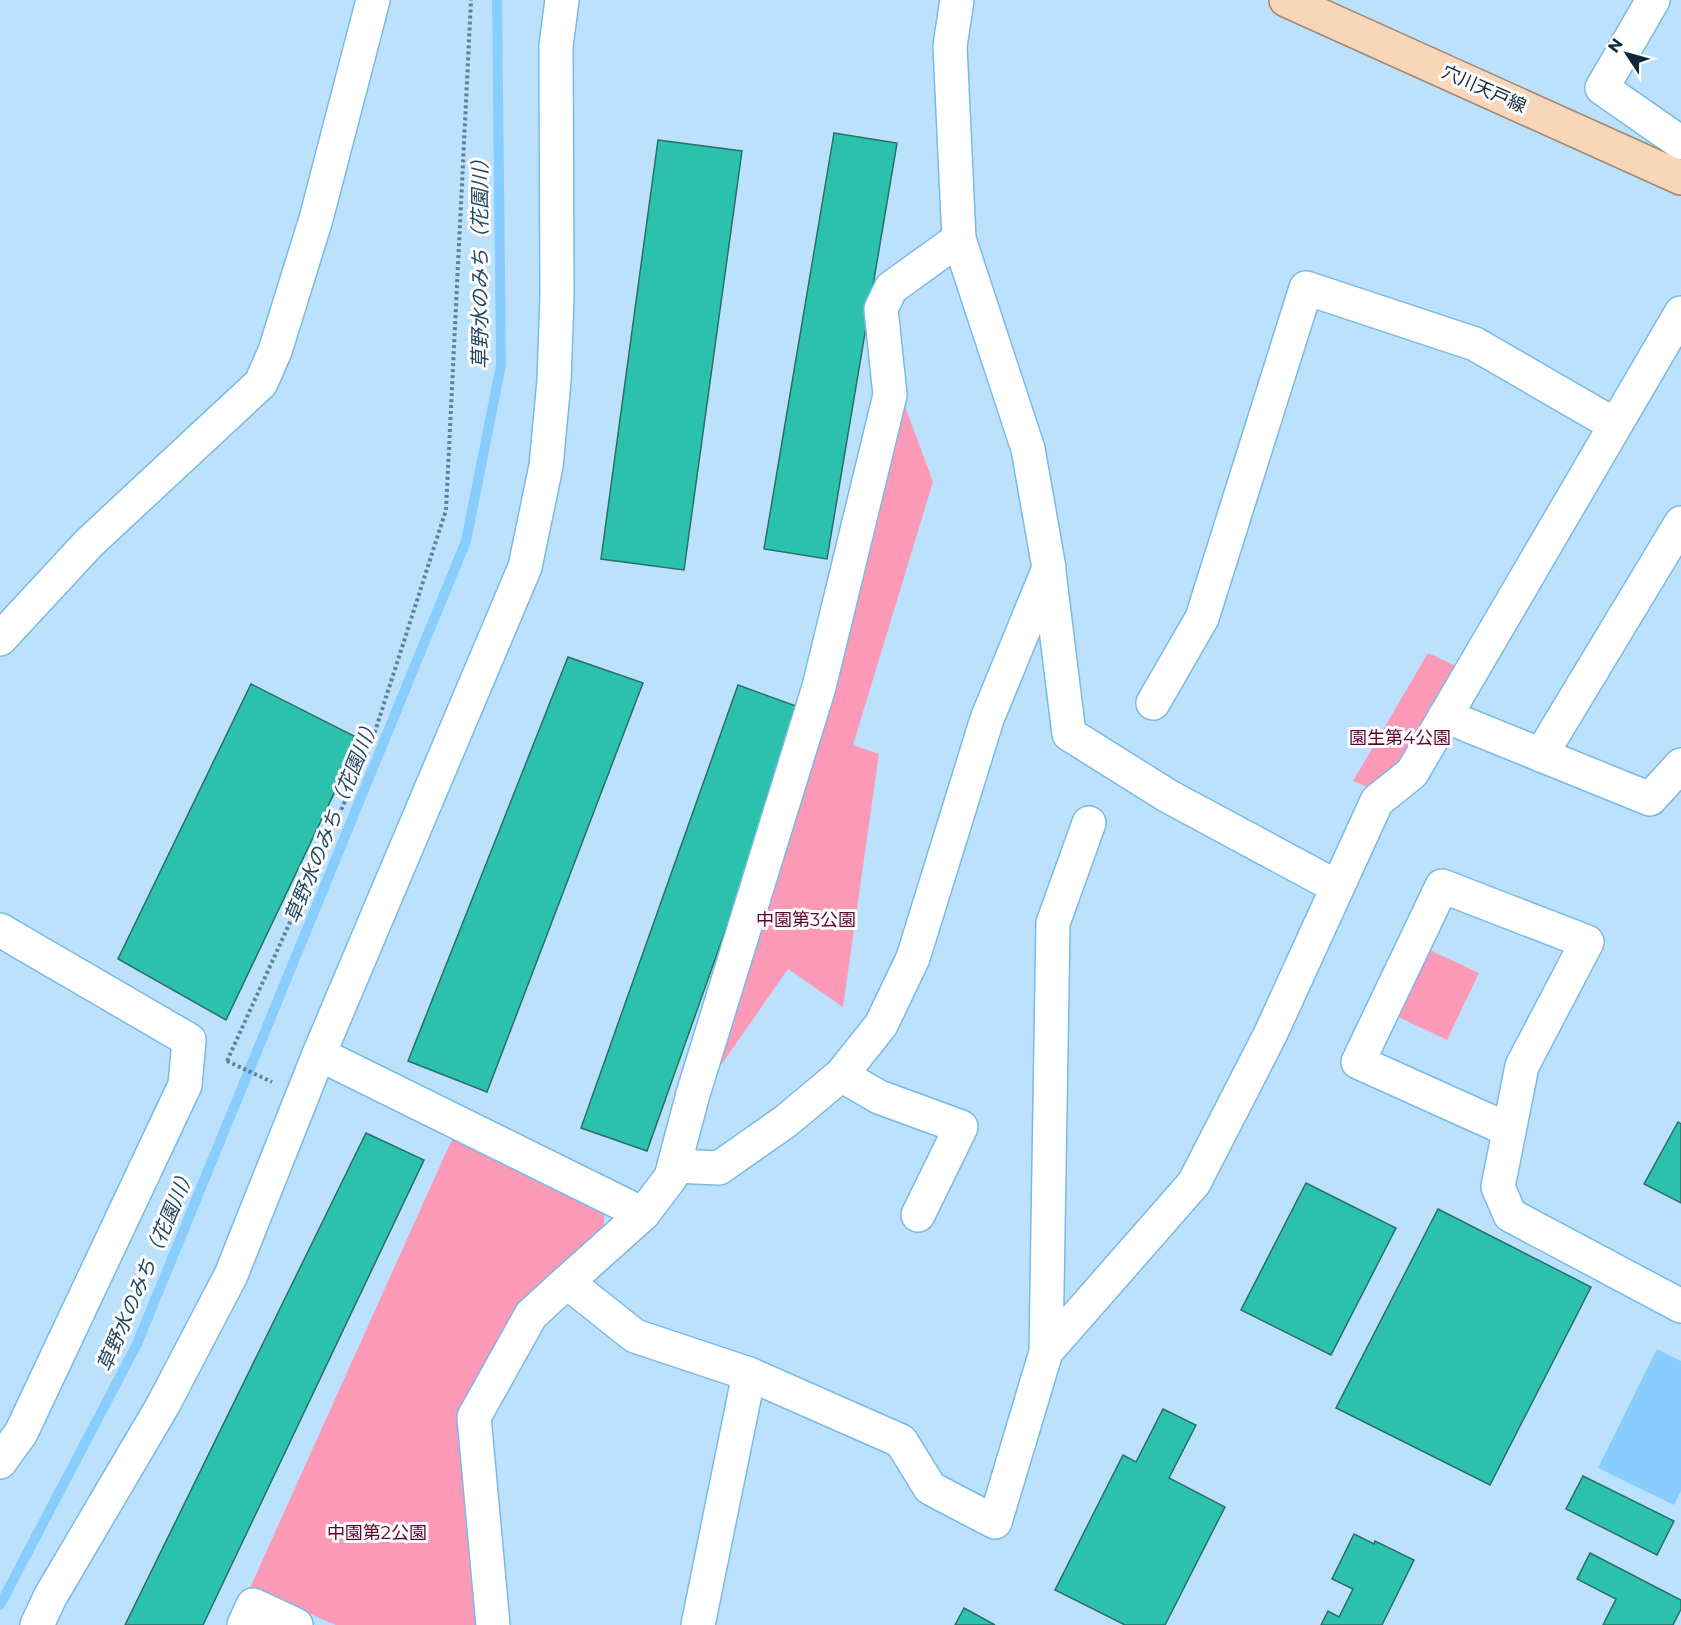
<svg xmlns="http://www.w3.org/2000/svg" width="1681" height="1625" viewBox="0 0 1681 1625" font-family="Montserrat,'Noto Sans JP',sans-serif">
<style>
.green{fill:#fc99b7}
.water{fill:#88cdfe}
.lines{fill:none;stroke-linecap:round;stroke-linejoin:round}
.stream{stroke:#88cdfe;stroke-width:10}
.building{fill:#2cc1ac;stroke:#287065;stroke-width:1.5}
.minor-casing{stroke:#7ab9e6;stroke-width:36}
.major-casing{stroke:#a3876f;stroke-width:36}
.path{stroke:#618096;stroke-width:4;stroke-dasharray:3 3;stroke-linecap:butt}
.minor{stroke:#fff;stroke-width:33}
.major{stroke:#f7d6b9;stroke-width:33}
.labels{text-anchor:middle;stroke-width:6;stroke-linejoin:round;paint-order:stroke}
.street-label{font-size:18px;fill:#0f293b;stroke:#fdfdfd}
.park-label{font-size:18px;fill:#5f062f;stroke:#fdfdfd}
.water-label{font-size:20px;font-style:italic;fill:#224761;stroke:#fdfdfd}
</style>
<rect width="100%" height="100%" fill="#bce1fd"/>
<g class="green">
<path d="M903,401l30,81 -80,263 26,9 -36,253 -55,-38 -78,112z"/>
<path d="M1428,653l34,16 -59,102 -26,20 -24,-10z"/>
<path d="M1421,946l58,27 -32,67 -57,-27z"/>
<path d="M453,1137l151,71v21l-143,194 17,202h-142l-86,-37z"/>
</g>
<path class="water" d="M1657,1349l24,12v130l-7,14 -76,-37z"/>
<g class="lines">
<path class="stream" d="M0,1605l137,-261 329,-803 35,-176 -4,-365"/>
</g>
<g class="building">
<path d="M834,133l63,10 -70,416 -63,-10z"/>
<path d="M658,140l84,11 -58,419 -83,-11z"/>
<path d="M568,657l75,26 -156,409 -79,-31z"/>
<path d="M251,684l109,55 -134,281 -108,-61z"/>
<path d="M738,685l66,24 -157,442 -66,-23z"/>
<path d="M1678,1122l3,2v79l-37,-19z"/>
<path d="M366,1133l58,27 -221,465h-78z"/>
<path d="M1306,1183l90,45 -65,127 -90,-45z"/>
<path d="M1438,1209l153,78 -101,198 -154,-77z"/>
<path d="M1163,1409l33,16 -27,53 56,29 -60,118h-40l-70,-35 68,-135 13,7z"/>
<path d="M1583,1476l91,45 -17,34 -91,-46z"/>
<path d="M1354,1534l20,10 1,-3 39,19 -32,65h-61l7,-14 11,6 14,-28 -21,-10z"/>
<path d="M1590,1553l91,47v9l-8,16h-70l13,-26 -39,-20z"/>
<path d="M964,1608l31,17h-40z"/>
</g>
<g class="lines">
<defs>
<g id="minor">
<path d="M957,0l-7,46 9,193 -68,49 -10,21 9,86 -71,292 -126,407 -22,83 -28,37 -76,68 68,54 114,38 152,67 29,47 65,34 51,-170 7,-429 36,-100"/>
<path d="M1653,0l-51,88 79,55"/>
<path d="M1049,572l20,162 99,62 169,91"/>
<path d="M0,639l89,-96 172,-160 14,-32 41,-132 57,-219"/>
<path d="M1153,703l49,-85 104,-330 169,56 140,81"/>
<path d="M1445,716l205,83 31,-34"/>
<path d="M1541,755l140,-232"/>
<path d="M0,930l189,110 -4,45 -164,348 -21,29"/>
<path d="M319,1054l324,160"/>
<path d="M841,1075l38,22 82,30 -43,88"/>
<path d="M1509,1130l-151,-68 84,-176 145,56 -65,124 -24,121 12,28 171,91"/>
<path d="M674,1166l45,2 67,-47 55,-46 40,-50 32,-67 74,-239 62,-151 -21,-119 -69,-210"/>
<path d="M1046,1352l148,-169 76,-148 107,-234 35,-28 269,-460"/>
<path d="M37,1625l13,-28 113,-192 68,-130 88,-221 206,-487 21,-101 8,-85 3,-85 -1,-250 6,-46"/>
<path d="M244,1625l9,-20 43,20"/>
<path d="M493,1625l-19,-208 57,-102 36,-33"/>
<path d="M698,1625l51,-251"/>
</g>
<path id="major" d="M1286,0l395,178"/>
</defs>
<use href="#minor" class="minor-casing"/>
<use href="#major" class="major-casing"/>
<g class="path">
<path d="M227,1061l144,-317 75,-234 25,-510"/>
<path d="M227,1061l45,21"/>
</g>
<use href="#minor" class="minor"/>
<use href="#major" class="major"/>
</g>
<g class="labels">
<g class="street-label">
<text transform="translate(1484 89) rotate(24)" y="6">穴川天戸線</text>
</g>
<g class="park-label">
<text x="1400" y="744">園生第4公園</text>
<text x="806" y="926">中園第3公園</text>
<text x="377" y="1539">中園第2公園</text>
</g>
<g class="water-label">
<text transform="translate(480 259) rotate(-90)" y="7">草野水のみち（花園川）</text>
<text transform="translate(332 820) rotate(-68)" y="7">草野水のみち（花園川）</text>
<text transform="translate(146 1269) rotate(-67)" y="7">草野水のみち（花園川）</text>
</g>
</g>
<g transform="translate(1627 54) rotate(306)" stroke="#fdfdfd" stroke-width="4.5" paint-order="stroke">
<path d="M0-4.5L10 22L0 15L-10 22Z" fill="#0f293b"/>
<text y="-9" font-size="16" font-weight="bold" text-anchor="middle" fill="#0f293b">N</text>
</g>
</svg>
